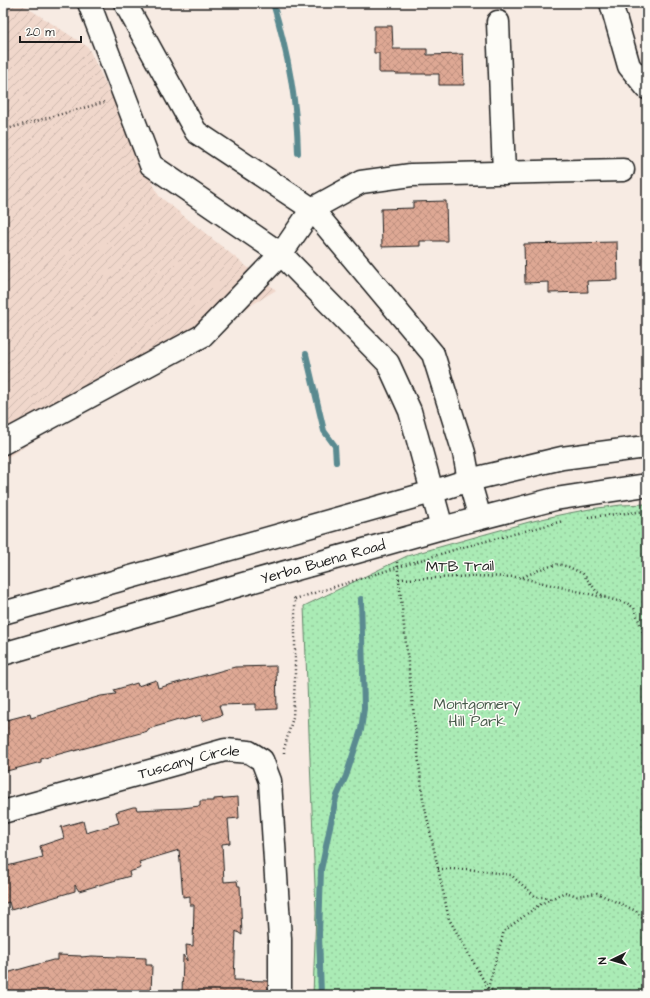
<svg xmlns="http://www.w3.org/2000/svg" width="650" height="998" viewBox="0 0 650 998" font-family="'Architects Daughter',sans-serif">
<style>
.industrial{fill:url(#industrial-furrows)}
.park{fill:url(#park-dots);stroke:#638468}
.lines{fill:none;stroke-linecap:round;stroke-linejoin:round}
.stream{stroke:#5a8a90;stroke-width:6}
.building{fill:url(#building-cross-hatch);stroke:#1c1c1c}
.minor-casing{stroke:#1c1c1c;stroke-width:25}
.path{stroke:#1c1c1c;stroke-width:2.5;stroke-dasharray:1 3;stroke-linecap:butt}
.minor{stroke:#fdfcf7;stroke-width:22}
.labels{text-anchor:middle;stroke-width:3;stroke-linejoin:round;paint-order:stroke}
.street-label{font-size:15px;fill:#1c1c1c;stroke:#fdfcf7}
.park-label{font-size:15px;fill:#475a4a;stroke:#fdfcf7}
</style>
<defs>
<pattern id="industrial-furrows" width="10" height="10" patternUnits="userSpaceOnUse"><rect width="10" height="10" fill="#f0d7cb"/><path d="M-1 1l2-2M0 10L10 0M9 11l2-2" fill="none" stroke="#cdb8ae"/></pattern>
<pattern id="park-dots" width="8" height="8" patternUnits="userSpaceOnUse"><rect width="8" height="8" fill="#aaebb5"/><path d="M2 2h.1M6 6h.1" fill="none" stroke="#92c99b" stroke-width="1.8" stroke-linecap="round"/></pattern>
<pattern id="building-cross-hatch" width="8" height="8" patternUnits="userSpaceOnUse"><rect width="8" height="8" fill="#dea894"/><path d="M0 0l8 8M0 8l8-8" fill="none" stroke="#be907f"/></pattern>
</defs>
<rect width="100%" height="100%" fill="#f7ebe3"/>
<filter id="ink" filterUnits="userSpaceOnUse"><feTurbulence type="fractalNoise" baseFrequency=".025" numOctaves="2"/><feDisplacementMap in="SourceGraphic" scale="8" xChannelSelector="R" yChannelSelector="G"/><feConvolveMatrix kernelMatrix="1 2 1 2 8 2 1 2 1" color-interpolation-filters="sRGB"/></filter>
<g filter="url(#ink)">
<path class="industrial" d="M3,3h17l68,44 71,149 117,94 -273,170z"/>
<path class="park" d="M647,504v491h-334l3,-83 -12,-306 103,-50 122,-34 30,-7 31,-6 31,-4z"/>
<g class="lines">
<g class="stream">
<path d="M273,3c15,50 24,98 25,150"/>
<path d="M306,354l18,77 11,15 1,16"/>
<path d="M321,995l-2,-61 2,-64 15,-72 10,-22 15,-46 3,-22 -3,-109"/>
</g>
</g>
<g class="building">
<path d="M374,26h18l1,23h34v6l36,-1 1,31h-25v-11h-43l-1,-1h-16v-20h-5z"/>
<path d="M446,201l1,40h-27v5l-38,1 -1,-38 32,-1v-6z"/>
<path d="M617,242l1,38 -31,1 1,11 -39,1v-11l-24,1 -1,-39z"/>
<path d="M276,666l1,43 -21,1v-6l-37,1 3,10 -20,6 -1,-6 -18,5 -1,-1 -34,10v2l-74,20v-1l-33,9v3l-38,10v-51l27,-7 1,4 56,-17v-1l14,-4 15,-2 -2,-4 23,-7 1,3 18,-6 2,8 77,-21z"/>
<path d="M238,797l1,21 -11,1 2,24 -8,1 2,38 13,-1 1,5h2l2,49 -6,-4 -2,49 34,1v14h-86l1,-40 4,6 -1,-16 7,1 1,-41h-4v-9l-7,1 -4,-47 -40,12 2,6 -12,4 1,4 -51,15 -4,-6v6l-64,19 -2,-8 -6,2v-37l40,-10 -3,-11 24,-8 -3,-11 22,-6 3,12 33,-10 -3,-11 17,-5h3l1,3 45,-2 18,-2v-5h14v-2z"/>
<path d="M58,955l23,1v1l11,-1 54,2v7h6l-1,30h-37v-1l-40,-1v2h-71v-21l50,-14h5z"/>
</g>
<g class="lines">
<defs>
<g id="minor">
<path d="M89,3l62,162 130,89 107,109 22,48 32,117"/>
<path d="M125,3l71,129 116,77 121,145 31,99 5,27 11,38"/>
<path d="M611,3l18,63 18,22"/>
<path d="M498,22l6,151"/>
<path d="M3,443l199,-107 79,-82 31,-45 49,-27 50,-7 212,-5"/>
<path d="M3,613l429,-121 37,-12 93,-22 76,-10h9"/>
<path id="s1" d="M3,654l240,-70 199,-56 113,-29 85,-13h7"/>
<path id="s2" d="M3,812l222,-62 24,2 13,8 8,21 10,158v56"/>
</g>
</defs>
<use href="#minor" class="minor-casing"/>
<g class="path">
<path d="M3,130l102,-28"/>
<path d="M588,517l59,-6"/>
<path d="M397,562l26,237 26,120 39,69 16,7"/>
<path d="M523,577l18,-8 17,-5 11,3 14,7 14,18 8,5"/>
<path d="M399,579l38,-1 35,-2 46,1 109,26 7,5 13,35"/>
<path d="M295,599l165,-51 103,-27"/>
<path d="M284,753v-4l9,-32 2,-39v-79l-3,-3"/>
<path d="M438,869h30l43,6 25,22h8l7,2"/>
<path d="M484,995l4,-7 16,-57 35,-26 26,-13 12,4 20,-3 39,18 11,12"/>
</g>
<use href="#minor" class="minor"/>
</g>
</g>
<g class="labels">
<g class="street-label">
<text dy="5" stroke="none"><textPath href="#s1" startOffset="333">Yerba Buena Road</textPath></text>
<text transform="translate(460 566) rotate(-1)" y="5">MTB Trail</text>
<text dy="5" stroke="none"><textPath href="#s2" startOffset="193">Tuscany Circle</textPath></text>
</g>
<g class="park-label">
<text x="477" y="709">Montgomery<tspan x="477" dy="17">Hill Park</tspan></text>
</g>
</g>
<rect width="650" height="998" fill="none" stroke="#fdfcf7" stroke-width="16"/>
<rect x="8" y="8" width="634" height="982" fill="none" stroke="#1c1c1c" stroke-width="1.5" filter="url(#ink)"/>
<g transform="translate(612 960) rotate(265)" stroke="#fdfcf7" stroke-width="3" paint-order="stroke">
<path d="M0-3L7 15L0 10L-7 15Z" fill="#1c1c1c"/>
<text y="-6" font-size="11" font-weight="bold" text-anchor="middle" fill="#1c1c1c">N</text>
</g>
<path d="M20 36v6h61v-6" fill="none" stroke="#1c1c1c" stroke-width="2"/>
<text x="26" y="36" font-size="12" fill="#1c1c1c" stroke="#fdfcf7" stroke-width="3" paint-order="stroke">20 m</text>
</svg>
